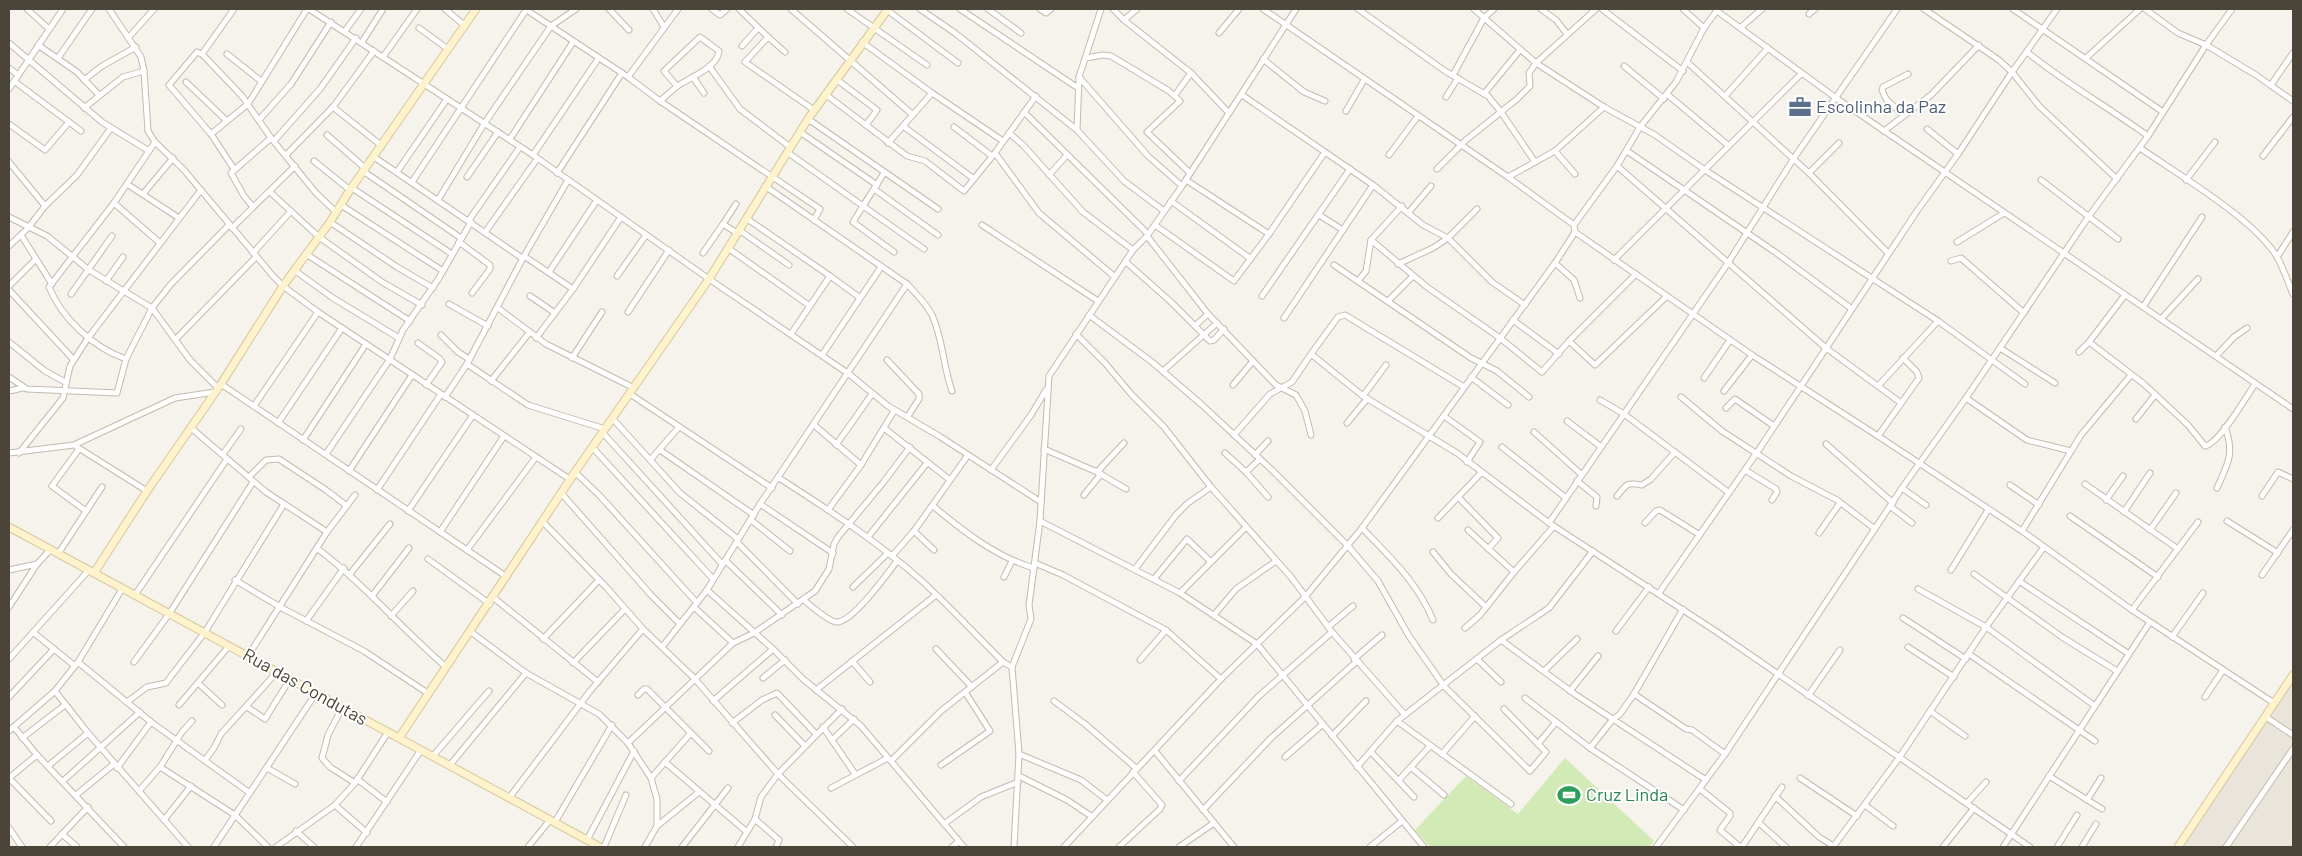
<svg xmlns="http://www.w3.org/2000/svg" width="2302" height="856" viewBox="0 0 2302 856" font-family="Barlow,sans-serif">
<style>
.residential{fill:#eae5da}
.garden{fill:#d2eab5}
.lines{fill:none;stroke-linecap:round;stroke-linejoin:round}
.street-casing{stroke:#c2bbae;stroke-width:7}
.secondary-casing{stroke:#d6c79b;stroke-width:9}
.street{stroke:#fff;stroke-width:5}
.secondary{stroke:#fff3cd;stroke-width:7}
.labels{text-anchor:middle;stroke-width:4;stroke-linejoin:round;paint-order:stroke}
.service-label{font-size:18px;fill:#4e5e75;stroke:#fff;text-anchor:start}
.street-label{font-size:18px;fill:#4b4439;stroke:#fff}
.leisure-label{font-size:18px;fill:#27864d;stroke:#fff;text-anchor:start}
</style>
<rect width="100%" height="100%" fill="#f6f3ec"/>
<path class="residential" d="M2293,674v173h-116z"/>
<path class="garden" d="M1565,758l89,83 -5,6h-219l-15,-17 51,-54 52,38z"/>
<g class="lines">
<defs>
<g id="street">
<path d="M27,9l22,20"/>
<path d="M109,9l32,48 3,14 4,60 7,11 29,28 89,106 10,10 35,26 253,168"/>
<path d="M309,9l224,146 176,124 140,95 39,32 51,30 102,66"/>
<path d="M445,9l19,16"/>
<path d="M525,9l103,68 32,24 160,108 -6,11"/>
<path d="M609,9l20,21"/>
<path d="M653,9l11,18"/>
<path d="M712,9l8,6 7,-6"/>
<path d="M739,9l29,28 17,15"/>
<path d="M791,9l122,106"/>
<path d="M847,9l80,56"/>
<path d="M920,9l35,24 122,97"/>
<path d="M960,9l118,79"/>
<path d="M988,9l33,24"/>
<path d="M1040,9l6,4 5,-4"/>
<path d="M1101,9l-22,68 -2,53 47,51 40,30"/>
<path d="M1113,9l11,11 67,53 38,40"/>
<path d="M1263,9l245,168 66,48"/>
<path d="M1358,9l87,62 43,25 13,16 34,50"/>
<path d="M1474,9l62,54 68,44 51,28 50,35 233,151 87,63"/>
<path d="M1541,9l15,11 11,14"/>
<path d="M1602,9l81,62"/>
<path d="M1683,9l21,19"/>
<path d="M1924,9l75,51 13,12 27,34 78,73"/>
<path d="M2013,9l150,103"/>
<path d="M2145,9l33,24 28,12 50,30 37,26"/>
<path d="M887,10l71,53"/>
<path d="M1717,11l119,87 457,311"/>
<path d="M1809,14l6,-5"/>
<path d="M1124,20l13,-11"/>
<path d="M419,28l29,21"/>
<path d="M1740,28l22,-19"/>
<path d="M345,31l16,-22"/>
<path d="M1219,33l20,-24"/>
<path d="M129,37l25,-28"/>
<path d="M768,37l-23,25 69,48"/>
<path d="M362,42l21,-33"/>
<path d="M862,42l70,51 71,48"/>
<path d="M9,43l93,79 47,29"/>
<path d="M38,45l39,27 22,23"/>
<path d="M742,46l16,-18"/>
<path d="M2027,52c38,31 81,55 121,84"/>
<path d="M202,54l32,-45"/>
<path d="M227,54l34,27"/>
<path d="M383,57l34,-48"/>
<path d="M58,58l34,-49"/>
<path d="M1086,58l17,-3 8,1 58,35 11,10 -33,31 43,41"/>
<path d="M2086,58l54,-49"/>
<path d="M1263,59l41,33 21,9"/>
<path d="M1687,62l122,111 79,80"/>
<path d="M709,66l31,43 50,38"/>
<path d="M1624,66l40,33"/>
<path d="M9,68l9,7"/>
<path d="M1453,75l31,-57 10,-9"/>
<path d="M628,77l50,-68"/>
<path d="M693,77l11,16"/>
<path d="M1079,77l69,79 34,30"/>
<path d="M836,79l41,31 -11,15"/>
<path d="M84,80l18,-14 34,-19"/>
<path d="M14,81l67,50"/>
<path d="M186,82l41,39"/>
<path d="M2271,85l22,-32"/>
<path d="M9,89l54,-80"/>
<path d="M825,94l82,62 18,5 39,30 31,-38 41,-57"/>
<path d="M1484,94l35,-43"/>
<path d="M1175,95l16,-22"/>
<path d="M1242,95l131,90 50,40 25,13 44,44 33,23"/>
<path d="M1668,95l61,51"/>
<path d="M1726,95l42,-47"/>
<path d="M1446,97l12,-19"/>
<path d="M660,101c6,-5 12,-11 19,-16 12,-8 39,-18 40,-34l-19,-14 -36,34 13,15"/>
<path d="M333,107l49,39"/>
<path d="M84,108l39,-31 21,-6"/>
<path d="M1346,111l18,-31"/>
<path d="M1024,112l124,122"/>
<path d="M1903,115l-17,-16 -4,-9 1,-3 25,-13"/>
<path d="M808,119l130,90"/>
<path d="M259,120l32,-36 40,-62"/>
<path d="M9,124l36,26 24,-28"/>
<path d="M903,126l71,53"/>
<path d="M954,127l38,29"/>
<path d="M1927,129l31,25"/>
<path d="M1884,131l47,-36 48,-50"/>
<path d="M800,132l77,53"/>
<path d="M1009,133l14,12 60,67 50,38"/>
<path d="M211,134l37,-30 59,-95"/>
<path d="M327,135l38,33"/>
<path d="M510,139l63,-97"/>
<path d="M274,141l46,-52 36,-51"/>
<path d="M888,143l44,-50"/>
<path d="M2140,148c39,27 111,69 136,107 7,12 12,27 17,39"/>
<path d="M1555,151l20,23"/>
<path d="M1627,151l148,101 77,57"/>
<path d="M787,152l76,54 21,-33"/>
<path d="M995,153l44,60 76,64"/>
<path d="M286,155l47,-48 41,-56"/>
<path d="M533,155l65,-96"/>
<path d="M1389,155l29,-39"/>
<path d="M2263,156l30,-39"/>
<path d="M374,157l148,101"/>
<path d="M314,161l36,29"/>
<path d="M9,162l36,44 -17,22 -19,18"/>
<path d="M1617,166l209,182 75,55"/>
<path d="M234,169l-23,-35 -42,-49 28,-33 5,2 40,42 29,42 45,55 20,19"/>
<path d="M1437,169l29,-29 51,-41 13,-13 -1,-13 7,-10 60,-54"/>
<path d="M363,171l98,67"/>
<path d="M397,172l50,-73"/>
<path d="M557,173l65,-100"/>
<path d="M1809,173l30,-30"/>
<path d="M1049,175l18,-20"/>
<path d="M467,177l31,-45"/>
<path d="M1508,177l47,-26 49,-44"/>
<path d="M1186,180l83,54"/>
<path d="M2041,180l77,59"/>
<path d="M2186,180l29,-38"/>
<path d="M412,182l114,-172"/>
<path d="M127,184l52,34"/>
<path d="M765,186l142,98c9,10 19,19 25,31 11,24 11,51 20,76"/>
<path d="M352,188l100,66"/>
<path d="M874,189l64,46"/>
<path d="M270,192l49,45 63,45 40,23"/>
<path d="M143,194l30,-36"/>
<path d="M438,200l46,-76 67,-98 25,-17"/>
<path d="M1171,201l80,58"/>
<path d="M114,203l46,40"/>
<path d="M341,205l102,66"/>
<path d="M45,206l32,-31 34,-47"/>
<path d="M1402,206l-31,34 56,47 73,51 42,34 27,-31 67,-67"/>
<path d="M253,207l-9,-11 -13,-23 40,-35"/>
<path d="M1409,212l22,-26"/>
<path d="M1319,215l24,15"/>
<path d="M9,217l38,19 42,34 63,38 38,52 28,28"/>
<path d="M746,218l84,58 29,21"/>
<path d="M469,220l51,-73"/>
<path d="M330,222l67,45 36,21"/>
<path d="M723,224l13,-20"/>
<path d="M982,225l116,76"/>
<path d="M1155,225l79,56 35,-47 56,-82"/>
<path d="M232,228l63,-62"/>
<path d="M739,230l50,35"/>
<path d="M486,231l51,-72"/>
<path d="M1575,232l177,123 126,81 144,95 110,79 142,93"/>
<path d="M21,235l31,49"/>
<path d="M1147,236l61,78 45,47 23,24 20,10 9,16 6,24"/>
<path d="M459,242l31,23v4l-18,24"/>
<path d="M1957,242l47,-29"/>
<path d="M728,248l82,58"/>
<path d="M894,252l-41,-30 10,-16 61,43"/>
<path d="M253,253l38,-42"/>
<path d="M703,253l20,-29 14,9"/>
<path d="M306,254l104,67"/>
<path d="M524,256l49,33"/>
<path d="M2277,257l16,-25"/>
<path d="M1614,260l187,-186"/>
<path d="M1951,261l10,-3 63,55"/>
<path d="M1126,262l44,39 40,40 4,-1 10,-11"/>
<path d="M1555,263l19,17 6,18"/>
<path d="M1398,264l35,-16 15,-10 29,-29"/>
<path d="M1334,265l137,93 26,13 32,26"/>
<path d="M294,270l39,28 66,40"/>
<path d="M549,272l48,-72"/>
<path d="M617,276l29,-41"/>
<path d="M106,281l17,-24"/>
<path d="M1358,281l8,-10 5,-31"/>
<path d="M9,286l26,-26"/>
<path d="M9,290l65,70"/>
<path d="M71,294l41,-58"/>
<path d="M530,296l25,17"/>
<path d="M1262,296l88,-127"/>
<path d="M1388,301l25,-25"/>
<path d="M449,304l39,22"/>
<path d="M2143,307l59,-90"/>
<path d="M498,308l48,36 88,44"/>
<path d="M628,312l41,-62"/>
<path d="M1089,315l63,47 49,42 72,67 75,75 30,35 31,55 35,50 86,85 16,-19 -42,-43"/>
<path d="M1284,318l89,-133"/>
<path d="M2161,319l37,-40"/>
<path d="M1513,320l46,34"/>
<path d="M1196,325l12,-11"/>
<path d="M791,334l39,-58"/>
<path d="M1076,334l29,29 27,32 32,32 47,60 80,90 41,55 73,83"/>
<path d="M441,335l17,17 11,7"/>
<path d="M536,338l37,-49 48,-72"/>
<path d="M176,339l80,-82"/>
<path d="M1569,341l26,24 71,-68"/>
<path d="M9,342l36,29 20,11"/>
<path d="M2089,342l55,42 44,41 17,21c14,-2 41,-49 50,-62"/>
<path d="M418,343l21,15 3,4 -16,23"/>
<path d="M2000,348l55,35"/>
<path d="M2079,352l10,-10 36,-47"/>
<path d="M822,355l59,-88"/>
<path d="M2216,356l18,-19 13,-9"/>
<path d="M572,358l30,-46"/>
<path d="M126,359c-32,-11 -64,-40 -77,-72l65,-84 41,-61"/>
<path d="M887,360l32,34v5l-11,17"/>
<path d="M467,364l61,41 77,24"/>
<path d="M1163,371l54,-48"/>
<path d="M9,377l18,12 90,4 9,-34 26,-51 19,-24 58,-59"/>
<path d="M1471,377l37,28"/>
<path d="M1704,378l26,-38"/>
<path d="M491,381l38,-48"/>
<path d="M221,384l286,193"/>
<path d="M1233,385l20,-24"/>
<path d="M1879,385l59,-64"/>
<path d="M1464,387l-119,-72 -7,2 -27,37 52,42 94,57 92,70 168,109 313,215"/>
<path d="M9,391l14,-3"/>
<path d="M1724,391l28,-36"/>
<path d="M630,394l142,94"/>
<path d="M1363,396l23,-31"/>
<path d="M445,397l22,-33 57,-108 44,-76"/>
<path d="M1681,397l41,34 69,45 46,24 38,29"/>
<path d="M1966,398l61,42 44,11"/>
<path d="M1600,400l24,14 104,78"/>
<path d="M254,406l64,-94"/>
<path d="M1726,408l9,-9 39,27"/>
<path d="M1444,416l36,26 -13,20"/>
<path d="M613,419l67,74 58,46"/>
<path d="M2136,419l19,-24"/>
<path d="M1567,421l33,25"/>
<path d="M278,423l64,-95"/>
<path d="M1347,423l20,-24"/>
<path d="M814,425l47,40"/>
<path d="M190,427l76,65 61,40"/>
<path d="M884,428l66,52"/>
<path d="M1534,432l47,42"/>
<path d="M603,433l119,131"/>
<path d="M1234,435l36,-41 22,-12 19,-28"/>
<path d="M1878,436l41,-58 -2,-6 -14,-14"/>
<path d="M303,440l63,-96"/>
<path d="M1826,444l67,59"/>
<path d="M836,445l36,-51"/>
<path d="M77,447l70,44"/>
<path d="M1502,447l64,51"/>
<path d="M593,448l120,131"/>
<path d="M79,449l-27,37 34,25"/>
<path d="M1044,449l53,23 29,17"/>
<path d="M660,450l94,65"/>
<path d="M9,453l65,-8 101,-47 40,-6"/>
<path d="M19,453l44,-55 7,-32 18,-28 113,-148"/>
<path d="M1225,453l21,19 22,25"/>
<path d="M223,454l18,-25"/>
<path d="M326,454l64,-95 13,-29 36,-52 32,-56"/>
<path d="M1255,455l13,-14"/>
<path d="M651,459l28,-32"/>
<path d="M991,470l40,-55 15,-25"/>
<path d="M1745,470l31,19 1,3 -5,8"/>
<path d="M349,471l63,-96"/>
<path d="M575,472l25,24 97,107"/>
<path d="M1097,472l27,-29"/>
<path d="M1246,472l14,-13"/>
<path d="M249,477l17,-17 13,-1 47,31 21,16"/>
<path d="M779,478c50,32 99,64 143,103 28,26 54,54 81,81l9,5"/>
<path d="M1577,481l20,16 -1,9"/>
<path d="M2085,484l93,65"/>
<path d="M2010,485l29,20"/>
<path d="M1902,488l24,17"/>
<path d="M2217,488c11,-25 18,-34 8,-61"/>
<path d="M377,490l64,-96"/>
<path d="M562,494l89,101 28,28"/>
<path d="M1084,495l17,-21"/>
<path d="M1617,496c10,-12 9,-14 25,-11l9,-6 24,-27"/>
<path d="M2262,496l16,-24 15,7"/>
<path d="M1459,498l39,40 -10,11"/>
<path d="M2106,500l17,-24"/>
<path d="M760,504l73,49"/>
<path d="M933,506c30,25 63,51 101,62"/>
<path d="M1891,507l21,16"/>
<path d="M828,510l33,-45 33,-54"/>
<path d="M408,511l65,-96"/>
<path d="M2124,512l26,-39"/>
<path d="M2070,516l88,61"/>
<path d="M1438,518l43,-45"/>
<path d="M751,520l39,31"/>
<path d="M1040,521l140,72 77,51 167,203"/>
<path d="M2227,521l51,32"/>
<path d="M543,522l64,66 36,41 52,50 83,95 75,73"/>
<path d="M1549,523l179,-260 66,-105 103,-149"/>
<path d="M1645,523l11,-12 4,-1 40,25"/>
<path d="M1362,528c27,28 56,55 71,92"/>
<path d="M1468,530l46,42"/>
<path d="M2150,530l26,-37"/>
<path d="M914,531l20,19"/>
<path d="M2022,531l59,-96 50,-60"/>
<path d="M440,532l64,-96"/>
<path d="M1819,533l21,-30"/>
<path d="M868,537l59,-74"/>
<path d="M737,542l61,62"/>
<path d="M318,549c46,35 84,80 128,118"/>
<path d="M467,550l69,-93"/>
<path d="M1433,552l18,22 35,33"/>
<path d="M58,554l44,-67"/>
<path d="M892,556l22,-25 54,-76"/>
<path d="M428,559l62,45"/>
<path d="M725,560l57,55"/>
<path d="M1035,563l28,12 103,55 55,49"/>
<path d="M1135,569l41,-54 12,-12 23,-16"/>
<path d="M9,570l28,-6"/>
<path d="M1951,570l37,-60"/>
<path d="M350,574l40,-50"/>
<path d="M1974,574l88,63 55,34"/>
<path d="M2262,575l31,-45"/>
<path d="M1004,577l8,-16"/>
<path d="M1154,579l33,-40 24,23"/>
<path d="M235,580l45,27 84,44 65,43"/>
<path d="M2019,581l110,73"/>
<path d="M853,587l35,-34"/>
<path d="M1918,589l68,38 109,79"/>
<path d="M707,590l66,59 30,30 58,47 103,121"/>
<path d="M1180,593l65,-65"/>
<path d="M1659,593l97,-139 161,-243 41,-57 54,-82 45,-63"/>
<path d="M135,595l92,-136"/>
<path d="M372,596l37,-48"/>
<path d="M494,598l104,84"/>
<path d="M804,600c6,5 25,22 33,22 16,0 51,-49 60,-61"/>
<path d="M9,607l28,-43 13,-14"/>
<path d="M694,607l39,36"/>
<path d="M2132,610l66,-88"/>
<path d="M1214,615l22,-26 40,-28"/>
<path d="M391,616l22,-25"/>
<path d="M1903,618l63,41"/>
<path d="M306,621l38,-53"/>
<path d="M1328,627l25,-21"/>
<path d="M1465,628l15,-13 34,-43 40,-46"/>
<path d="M1616,631l33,-44"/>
<path d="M471,632l55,41 73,41 29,29 23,35 6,21v27l-12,21"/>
<path d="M34,633l41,33"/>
<path d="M2172,637l31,-44"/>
<path d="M543,639l56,-59"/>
<path d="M1501,640l75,55 130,85"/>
<path d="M662,647l45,-57 53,-86 147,-220"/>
<path d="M1908,647l46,30"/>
<path d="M936,649l36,38"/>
<path d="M1969,654l126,87"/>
<path d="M248,656l79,-124 28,-37"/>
<path d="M9,659l80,-89"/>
<path d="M1354,659l28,-24"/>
<path d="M1477,659l24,23"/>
<path d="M1140,660l26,-30"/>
<path d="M852,661l18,21"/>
<path d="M78,662l73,60 99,71"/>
<path d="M134,662l35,-48 84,-132"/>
<path d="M573,663l52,-54"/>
<path d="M1544,671l33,-32"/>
<path d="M763,678l22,-18"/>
<path d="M198,683l24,22"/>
<path d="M816,690l120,-95"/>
<path d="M55,691l33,42 100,114"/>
<path d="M1570,691l28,-35"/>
<path d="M1634,694l52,35 6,1 33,24"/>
<path d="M638,695l6,-6h3l62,62"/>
<path d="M1808,696l32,-46"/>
<path d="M9,697l45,-48"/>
<path d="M2205,697l18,-27"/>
<path d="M1525,698l65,50 94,62"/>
<path d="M713,701l60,-52"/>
<path d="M1054,701l31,23 51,44"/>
<path d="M127,702l20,-15 19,-4 6,-8 33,-43 79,-128"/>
<path d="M179,705l50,-59"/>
<path d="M247,707l18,12 25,-40"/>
<path d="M342,708l-14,27 -6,23 8,9 25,16"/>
<path d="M1930,711l35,25"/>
<path d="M775,715l29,30"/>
<path d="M2266,717l27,18"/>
<path d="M1397,721l114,83"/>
<path d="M732,723l30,-23 15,-7 39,41"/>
<path d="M14,727l23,28 87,92"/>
<path d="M823,727l32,47"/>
<path d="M9,731l46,-40 23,-29 44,-73"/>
<path d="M1332,736l34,-35"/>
<path d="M22,738l43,-33"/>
<path d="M832,740l22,-21"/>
<path d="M628,743l105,-100 21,-10 61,-42 14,-22 5,-25 4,-7 44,-53 28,-37"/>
<path d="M1538,744l18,-22"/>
<path d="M1590,748l23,-29 7,-5 14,-20 49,-85"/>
<path d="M1155,751l79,96"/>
<path d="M1371,752l43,45"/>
<path d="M1019,754l62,26 26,20"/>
<path d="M1442,754l33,-38"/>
<path d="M433,756l56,-65"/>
<path d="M1285,757l37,-32"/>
<path d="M205,760l9,-12 7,-14 56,-62"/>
<path d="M891,761l50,-50 62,-49"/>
<path d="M665,762l82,70"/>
<path d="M450,765l76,-92"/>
<path d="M941,765l49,-34 -25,-39"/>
<path d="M48,766l40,-33"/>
<path d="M160,767l75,48 33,32"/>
<path d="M1357,767l40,-46 104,-81 48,-32 44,-57"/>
<path d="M117,768l34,-46"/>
<path d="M267,768l28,16"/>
<path d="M1412,768l32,27"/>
<path d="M1019,776l48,24 24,16"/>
<path d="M2049,776l53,33"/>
<path d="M9,778l42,43"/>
<path d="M9,778l28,-23"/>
<path d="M651,778l39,-44"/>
<path d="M1800,778l57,38"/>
<path d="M357,779l30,23"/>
<path d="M1399,780l31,-34"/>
<path d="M63,781l77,-69"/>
<path d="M1179,781l80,-85 73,-64"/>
<path d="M831,788l57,-30"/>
<path d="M1700,789l30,24v3l-10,14 20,17"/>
<path d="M139,791l21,-24 22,-35 10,-11"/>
<path d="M76,795l38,-31"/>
<path d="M1775,796l44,41 16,10"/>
<path d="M509,798l81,-107 53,-62"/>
<path d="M2087,800l14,-22"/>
<path d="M1967,803l19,-21"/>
<path d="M335,805l32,28"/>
<path d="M1865,805l28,21"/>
<path d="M1203,810l67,-71 87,-78"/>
<path d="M755,819l24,21 -3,7"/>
<path d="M164,820l27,-34"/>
<path d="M555,822l57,-97"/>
<path d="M1759,823l27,24"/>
<path d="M944,824l37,-27 37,-15"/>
<path d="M657,826l42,-34"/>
<path d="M9,828l13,19"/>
<path d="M296,831l18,16"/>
<path d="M62,834l15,13"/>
<path d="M587,840l47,-89"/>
<path d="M50,847l38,-40"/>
<path d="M214,847l102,-154"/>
<path d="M276,847l59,-42 20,-22 33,-51"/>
<path d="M356,847l65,-97"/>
<path d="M528,847l22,-27"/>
<path d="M604,847l22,-52"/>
<path d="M682,847l46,-59"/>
<path d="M738,847l17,-28 6,-22 17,-23 64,-65"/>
<path d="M952,847l6,-5"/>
<path d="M1014,847l5,-93 -7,-87 19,-48 -2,-14 11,-84 9,-145 84,-126 14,-14 35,-50 114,-177"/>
<path d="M1064,847l157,-168 84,-82 57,-69 193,-265 20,-31 -1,-7 43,-59 23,-39 36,-45 28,-54 14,-19"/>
<path d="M1119,847l41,-38 2,-4 -29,-33"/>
<path d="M1179,847l35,-24"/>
<path d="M1370,847l32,-26"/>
<path d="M1656,847l69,-93 177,-266 64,-90 123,-182 59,-80 58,-91 26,-36"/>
<path d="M1742,847l40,-60"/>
<path d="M1833,847l66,-89 87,-131 58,-80"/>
<path d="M1943,847l31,-39"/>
<path d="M2003,847l147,-225"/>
<path d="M2057,847l20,-32"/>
<path d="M2082,847l14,-23"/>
<path d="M2226,847l67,-98"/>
</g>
<g id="secondary">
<path d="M9,527l591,320"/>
<path d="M94,573l53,-82 74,-107 62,-98 47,-64 20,-32 126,-181"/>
<path d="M399,738l176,-266 134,-193 99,-160 80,-110"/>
<path d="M2178,847l115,-172"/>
</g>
</defs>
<use href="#street" class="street-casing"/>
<use href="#secondary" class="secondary-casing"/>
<use href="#street" class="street"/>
<use href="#secondary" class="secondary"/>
</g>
<defs>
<symbol id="office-bare" viewBox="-9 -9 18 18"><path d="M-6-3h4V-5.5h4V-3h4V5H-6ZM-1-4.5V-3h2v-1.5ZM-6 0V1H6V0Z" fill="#5c6f8a" stroke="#fff" stroke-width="2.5" paint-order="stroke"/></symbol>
<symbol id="stadium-bare" viewBox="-9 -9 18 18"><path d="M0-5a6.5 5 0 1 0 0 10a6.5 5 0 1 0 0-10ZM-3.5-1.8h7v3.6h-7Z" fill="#2e9e5b" stroke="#fff" stroke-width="2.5" paint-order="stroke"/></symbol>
</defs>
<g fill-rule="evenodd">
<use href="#office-bare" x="1784" y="91" width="32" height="32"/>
<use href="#stadium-bare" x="1553" y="779" width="32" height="32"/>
</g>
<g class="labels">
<g class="service-label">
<text x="1816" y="113">Escolinha da Paz</text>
</g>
<g class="street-label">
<text transform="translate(305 687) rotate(29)" y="6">Rua das Condutas</text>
</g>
<g class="leisure-label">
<text x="1586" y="801">Cruz Linda</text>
</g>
</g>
<rect width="2302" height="856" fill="none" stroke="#4b4439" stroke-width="20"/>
</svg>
